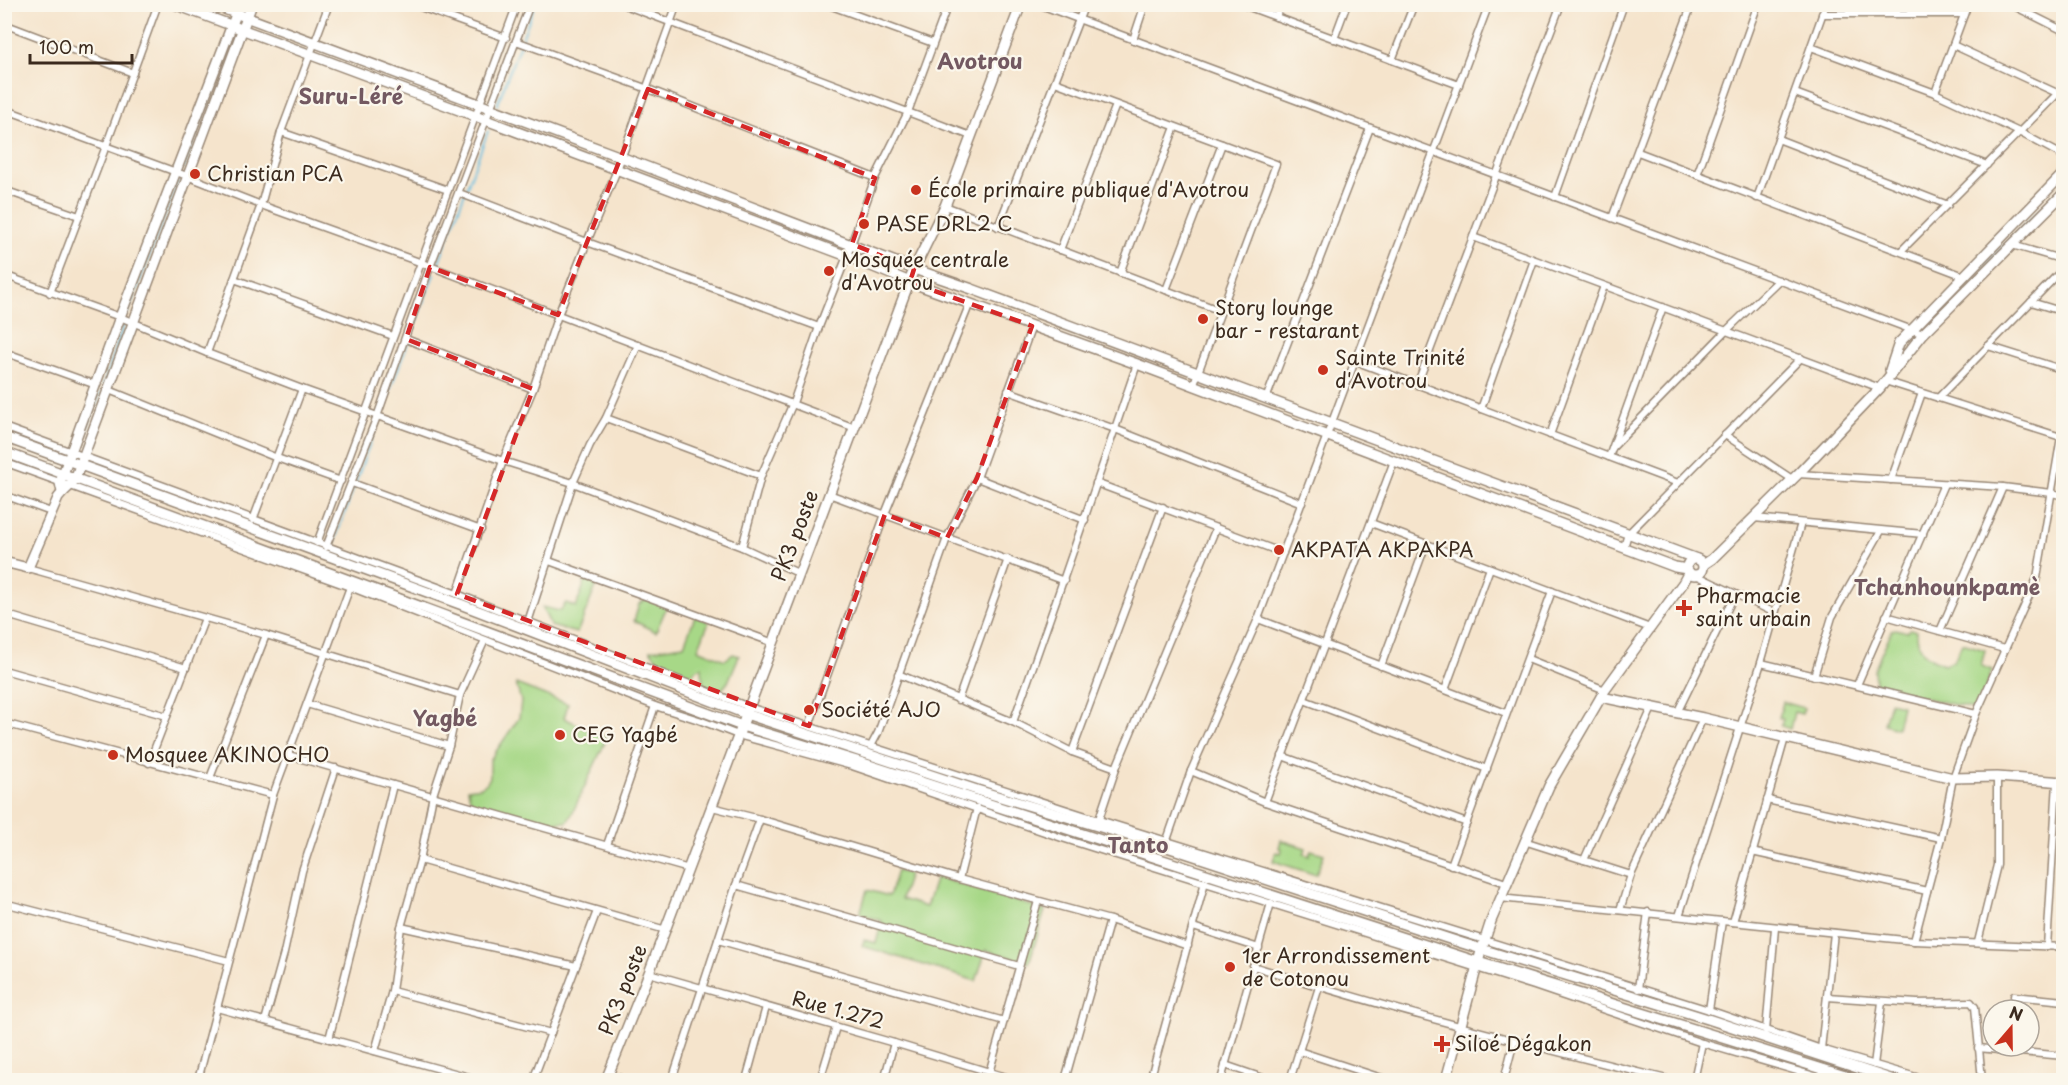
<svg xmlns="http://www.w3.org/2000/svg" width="2068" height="1085" viewBox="0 0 2068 1085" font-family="'Playpen Sans',sans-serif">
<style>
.green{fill:#a7d887;stroke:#718152;stroke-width:1.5}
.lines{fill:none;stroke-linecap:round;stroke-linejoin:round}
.stream{stroke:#63bee1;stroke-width:2}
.street-casing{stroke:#988775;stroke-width:9}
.secondary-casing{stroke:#988775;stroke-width:12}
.street{stroke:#fff;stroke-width:6}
.secondary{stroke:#fff;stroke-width:9}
.marked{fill:none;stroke:#d62828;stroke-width:4.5;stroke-dasharray:12 8;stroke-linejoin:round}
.poi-dot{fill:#c8321e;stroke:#fbf7ec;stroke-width:2}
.labels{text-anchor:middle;stroke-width:4.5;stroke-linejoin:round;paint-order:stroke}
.poi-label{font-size:20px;fill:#3b2a1e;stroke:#fbf7ec;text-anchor:start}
.street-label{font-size:20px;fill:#3b2a1e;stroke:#fbf7ec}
.neighbourhood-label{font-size:21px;font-weight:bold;fill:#735961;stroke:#fbf7ec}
</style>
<rect width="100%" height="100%" fill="#fbf7ec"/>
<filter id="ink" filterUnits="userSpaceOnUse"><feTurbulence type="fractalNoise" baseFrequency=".0167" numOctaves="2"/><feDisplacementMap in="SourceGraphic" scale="12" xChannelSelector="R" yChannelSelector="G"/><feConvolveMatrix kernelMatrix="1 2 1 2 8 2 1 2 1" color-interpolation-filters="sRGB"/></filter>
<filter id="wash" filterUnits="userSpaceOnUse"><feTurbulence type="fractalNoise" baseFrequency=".008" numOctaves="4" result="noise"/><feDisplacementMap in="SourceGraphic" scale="24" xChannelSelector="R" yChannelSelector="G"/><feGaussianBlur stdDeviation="1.35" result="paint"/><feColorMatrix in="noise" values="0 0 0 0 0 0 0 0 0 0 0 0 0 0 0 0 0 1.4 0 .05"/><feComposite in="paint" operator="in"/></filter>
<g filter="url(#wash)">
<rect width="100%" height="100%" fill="#f5e4cc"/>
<g class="green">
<path d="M586,579l11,5 -20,49 -26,-7 -9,-19 18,4 6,-8 10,4z"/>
<path d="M648,598l19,8 -11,26 -22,-11 5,-17z"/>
<path d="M695,616l14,6 -11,27 27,11 8,-6 6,2 -11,26 -9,11 -16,-7 -1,-19 -7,3 -7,11 -24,-13 -14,-18 34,-5z"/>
<path d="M1896,629l11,3 3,-3 7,2c-1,19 10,27 27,33l10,-3 8,-18 23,7 -4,16 11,4 -14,40 -79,-18v-3l-20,-4 -4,-2 -1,-13 18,-40z"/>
<path d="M516,684l52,20 -4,14 43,20 -36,78 -4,6h-15l-79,-19 -4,-8 -1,-6 13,-2 6,-4 3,-6v-17l29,-42 2,-17z"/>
<path d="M1783,702l21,6 -2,6 -8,-2 -4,17 -9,-3 2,-7 -4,-1z"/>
<path d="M1890,702l12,3 -5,23 -13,-4z"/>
<path d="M1281,840l25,8 -2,6 5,2 2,-6 13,4 -8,21 -43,-14 3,-9 5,1 1,-4 -3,-1z"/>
<path d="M897,871l12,3 -8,25 25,8 10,-30 109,33 -16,53 -43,-13 -10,31 -114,-35 2,-6 12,3 6,-22 -22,-7 7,-24 22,6z"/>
</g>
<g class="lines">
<g class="stream">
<path d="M244,9l2,-5"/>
<path d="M497,105l38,-101"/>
<path d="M184,167l51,-135"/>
<path d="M438,264l50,-133"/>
<path d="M1944,306l120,-121"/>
<path d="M127,314l53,-137"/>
<path d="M1904,346l10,-9"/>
<path d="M103,386l21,-62"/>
<path d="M385,403l49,-129"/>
<path d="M86,430l15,-38"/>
<path d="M332,548l44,-122"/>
</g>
</g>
</g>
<g filter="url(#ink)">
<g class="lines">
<defs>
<g id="street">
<path d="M412,4l94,34"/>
<path d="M622,4l349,132"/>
<path d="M826,4l107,39"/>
<path d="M1038,4l885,330"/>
<path d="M1241,4l218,81"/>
<path d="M2010,4l54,27"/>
<path d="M1822,14h142"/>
<path d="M1276,17l5,-13"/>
<path d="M4,24l129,49"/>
<path d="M1334,39l13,-35"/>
<path d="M1133,40l12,-36"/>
<path d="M516,41l132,48 227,89"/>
<path d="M1953,45l104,48"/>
<path d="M1811,47l124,46 84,39 45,24"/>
<path d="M1392,60l22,-56"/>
<path d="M1055,82l221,82 -83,222"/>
<path d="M1795,93l192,72"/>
<path d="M1935,93l33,-89"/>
<path d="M4,109l183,67 74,29 161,58 433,165"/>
<path d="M281,132l167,58"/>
<path d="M1778,139l170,66"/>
<path d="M1638,152l326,124"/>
<path d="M1697,175l61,-171"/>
<path d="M4,190l75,26"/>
<path d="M459,193l128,49 232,85"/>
<path d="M1555,197l69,-193"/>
<path d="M1757,198l69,-194"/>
<path d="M945,206l276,105"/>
<path d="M1612,218l80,-214"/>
<path d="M998,227l87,-223"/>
<path d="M1473,237l407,151"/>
<path d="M2012,245l52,15"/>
<path d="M1060,250l56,-145"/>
<path d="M1901,251l163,-164"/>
<path d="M1120,273l55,-146"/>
<path d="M4,275l116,42 87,36 95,36 201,72 70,22 169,64 58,27"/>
<path d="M234,279l159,57"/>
<path d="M1166,290l56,-146"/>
<path d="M50,293l56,-147 52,-142"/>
<path d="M2031,302l33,10"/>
<path d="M406,339l127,50"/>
<path d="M1988,346l76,24"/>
<path d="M4,352l92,33"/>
<path d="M207,353l54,-148 20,-73 48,-128"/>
<path d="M1355,361l323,122"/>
<path d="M1885,381l179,57"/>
<path d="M1417,385l144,-381"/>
<path d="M109,390l168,68 64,23"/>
<path d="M1008,391l107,38 187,74"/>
<path d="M1938,398l126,-130"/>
<path d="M1266,399l104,-271"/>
<path d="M1481,409l53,-149"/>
<path d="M606,418l155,58"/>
<path d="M4,427l453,167 292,113 331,107 629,196 112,39 105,31"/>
<path d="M1550,435l54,-149"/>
<path d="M1725,435l67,44"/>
<path d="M1613,447l113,-116 53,-51"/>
<path d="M1609,457l54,-150"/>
<path d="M4,462l346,125 305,119 44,14 39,15 114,31 210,72 472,148 168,57 126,37"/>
<path d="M1798,474l205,13 49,6 12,3"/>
<path d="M977,478l108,42"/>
<path d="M1891,480l31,-87"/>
<path d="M352,483l129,47"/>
<path d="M1096,483l187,70"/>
<path d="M829,494l235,87"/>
<path d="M4,495l47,17"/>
<path d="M1754,518l169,16"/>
<path d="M253,520l49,-131"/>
<path d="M1371,523l279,105"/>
<path d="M317,543l200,-539"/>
<path d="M326,547l52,-133 52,-147 100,-263"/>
<path d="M742,547l19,-71 32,-73 26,-76 28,-71 28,-78 33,-66 40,-108"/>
<path d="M1624,547l4,-13 173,-176"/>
<path d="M549,561l225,82"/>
<path d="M28,568l238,67 194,60"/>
<path d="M1696,575l79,38"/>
<path d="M457,594l46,-133 30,-72 25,-74 29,-73 30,-72 60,-166"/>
<path d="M4,614l182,54"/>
<path d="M1886,616l118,33"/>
<path d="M1258,619l248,94"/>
<path d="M528,622l45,-139 17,-38 16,-27 32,-73"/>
<path d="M1940,631l63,-144"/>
<path d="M1528,659l77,31"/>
<path d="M1761,663l215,51"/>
<path d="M1381,666l45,-122"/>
<path d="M4,670l163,46"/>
<path d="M898,674l115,48 59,30 44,16"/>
<path d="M1814,676l18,-59 49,-86"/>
<path d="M1857,685l87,-201"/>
<path d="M1445,690l45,-122"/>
<path d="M958,700l50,-141"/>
<path d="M1304,700l183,69"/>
<path d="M307,704l142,42"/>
<path d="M1677,713l58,-119"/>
<path d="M1013,722c43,-118 83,-238 124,-358"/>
<path d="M4,723l269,72"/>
<path d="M809,726l76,-212 85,-211"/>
<path d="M871,746l7,-13 69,-195 30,-60 55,-152"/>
<path d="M1072,752l91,-245"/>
<path d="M288,755l401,114"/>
<path d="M1282,756l185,67"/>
<path d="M149,763l56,-145"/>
<path d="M1191,771l74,31 241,81"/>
<path d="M210,778l56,-143"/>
<path d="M1767,800l174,38"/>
<path d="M1265,802l129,-341"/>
<path d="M712,807l48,12 199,60 151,41 78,26"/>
<path d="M1099,819l17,-51 100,-240"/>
<path d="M1167,840l24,-69 67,-152 231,-615"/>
<path d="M1524,841l107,34"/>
<path d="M607,845l48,-139"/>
<path d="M1752,852l175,39"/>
<path d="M420,860l246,70"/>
<path d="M1584,860l68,-152"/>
<path d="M1451,865l101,-274"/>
<path d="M959,879l18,-71"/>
<path d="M736,885l283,81"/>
<path d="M1500,898l414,43 150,6"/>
<path d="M4,903l225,58"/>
<path d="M1620,910l11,-35 72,-157"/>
<path d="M1679,916l82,-253 40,-140"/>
<path d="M1733,922l52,-184"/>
<path d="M401,927l175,39"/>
<path d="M1193,927l66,21"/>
<path d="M718,940l286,81"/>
<path d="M1914,941l27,-103 12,-60 23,-64 61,-136 24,-141"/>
<path d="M1978,942l19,-77v-88"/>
<path d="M2047,947l10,-165"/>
<path d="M1253,966c138,44 278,80 418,114"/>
<path d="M649,973l245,70 122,37"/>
<path d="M1638,989l10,-77"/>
<path d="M392,991l159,42"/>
<path d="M2014,996l50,5"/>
<path d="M1827,997l90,6 54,-1 4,5 7,73"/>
<path d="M217,1008l263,72"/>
<path d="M1709,1010l13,-89"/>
<path d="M265,1021l19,-68 18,-82 34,-103"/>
<path d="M1766,1031l9,-103"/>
<path d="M329,1039l64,-254"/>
<path d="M1978,1048l86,8"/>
<path d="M1821,1049l13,-116"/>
<path d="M375,1051l17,-60 9,-64 19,-67 13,-65 16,-49 11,-51 25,-55"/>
<path d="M1299,1051l89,29"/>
<path d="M1225,1065l44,15"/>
<path d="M1874,1065l8,-63"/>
<path d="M989,1073l49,-172"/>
<path d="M608,1075l20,5"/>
<path d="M198,1080l75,-285 77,-208"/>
<path d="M441,1080l2,-10"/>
<path d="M533,1080l64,-169"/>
<path d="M672,1080l64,-195 24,-66"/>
<path d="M746,1080l20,-73"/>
<path d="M820,1080l16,-53"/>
<path d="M884,1080l10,-37"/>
<path d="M1065,1080l45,-160"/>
<path d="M1150,1080l55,-198"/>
<path d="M1221,1080l50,-177"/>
<path d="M1290,1080l29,-93"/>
<path d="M1504,1080l10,-39"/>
<path d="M1694,1080l8,-37"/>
</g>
<g id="secondary">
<path d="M174,4l301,112 372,140 63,26 227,82 538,203 12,2"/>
<path d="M211,4l410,153 293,112 58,20 725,270"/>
<path d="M1890,370l9,-27 165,-170"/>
<path d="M4,437l456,167 286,110 231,76 187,56 298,97 246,76 186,61"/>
<path d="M4,452l738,274 118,36 618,200 380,118"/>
<path d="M62,492l-2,-9 3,-9 57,-157 120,-313"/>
<circle cx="1695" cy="567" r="8"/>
<path d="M4,562l24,6 30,-70c5,-7 12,-11 17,-19l177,-475"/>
<path d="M1703,565l9,-6 86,-85 82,-86 43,-54 141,-141"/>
<path d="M1601,697l102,21 250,60 44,-1 67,5"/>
<path d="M606,1080l43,-107 265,-704 31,-63 76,-202"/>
<path d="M1446,1080l34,-125 11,-34 58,-135 56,-96 78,-107 6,-11"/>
</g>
</defs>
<use href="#street" class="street-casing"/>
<use href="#secondary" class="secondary-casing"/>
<use href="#street" class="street"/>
<use href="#secondary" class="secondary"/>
</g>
</g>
<path class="marked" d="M648,89l227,89 -23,66 62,25 -4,13 122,44 -55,152 -30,60 -62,-24 -76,212 -352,-132 76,-205 -127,-50 24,-72 128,48z"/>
<g class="poi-dot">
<circle cx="195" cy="174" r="6"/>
<circle cx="916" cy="190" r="6"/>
<circle cx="864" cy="224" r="6"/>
<circle cx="829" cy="271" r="6"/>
<circle cx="1203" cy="319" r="6"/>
<circle cx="1323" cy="370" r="6"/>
<circle cx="1279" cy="550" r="6"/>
<path d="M1681 599h6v6h6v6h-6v6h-6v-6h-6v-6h6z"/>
<circle cx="809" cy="710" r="6"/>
<circle cx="560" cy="735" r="6"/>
<circle cx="113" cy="755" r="6"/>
<circle cx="1230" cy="967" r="6"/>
<path d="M1439 1035h6v6h6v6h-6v6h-6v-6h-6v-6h6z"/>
</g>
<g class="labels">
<g class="poi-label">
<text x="207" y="181">Christian PCA</text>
<text x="928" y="197">École primaire publique d'Avotrou</text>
<text x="876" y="231">PASE DRL2 C</text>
<text x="841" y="267">Mosquée centrale<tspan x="841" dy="23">d'Avotrou</tspan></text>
<text x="1215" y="315">Story lounge<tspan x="1215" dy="23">bar - restarant</tspan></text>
<text x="1335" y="365">Sainte Trinité<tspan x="1335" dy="23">d'Avotrou</tspan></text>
<text x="1291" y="557">AKPATA AKPAKPA</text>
<text x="1696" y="603">Pharmacie<tspan x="1696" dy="23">saint urbain</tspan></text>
<text x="821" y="717">Société AJO</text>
<text x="572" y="742">CEG Yagbé</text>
<text x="125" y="762">Mosquee AKINOCHO</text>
<text x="1242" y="963">1er Arrondissement<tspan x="1242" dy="23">de Cotonou</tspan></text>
<text x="1454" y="1051">Siloé Dégakon</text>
</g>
<g class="street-label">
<text transform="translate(795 536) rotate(-69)" y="7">PK3 poste</text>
<text transform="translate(623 990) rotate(-68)" y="7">PK3 poste</text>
<text transform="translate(838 1010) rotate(15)" y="7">Rue 1.272</text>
</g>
<g class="neighbourhood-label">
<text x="980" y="69">Avotrou</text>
<text x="351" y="104">Suru-Léré</text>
<text x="1947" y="595">Tchanhounkpamè</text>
<text x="445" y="726">Yagbé</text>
<text x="1138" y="853">Tanto</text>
</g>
</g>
<rect width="2068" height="1085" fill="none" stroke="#fbf7ec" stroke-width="24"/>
<g transform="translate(2011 1028) rotate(20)"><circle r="28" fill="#fbf7ec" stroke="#aea59a" stroke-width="1.5"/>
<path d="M0-4.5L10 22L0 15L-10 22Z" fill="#c8321e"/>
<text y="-9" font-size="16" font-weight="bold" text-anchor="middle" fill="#3b2a1e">N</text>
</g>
<path d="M30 54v9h102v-9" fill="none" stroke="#3b2a1e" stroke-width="3"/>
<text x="39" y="54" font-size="18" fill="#3b2a1e" stroke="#fbf7ec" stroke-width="4.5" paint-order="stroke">100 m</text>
</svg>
